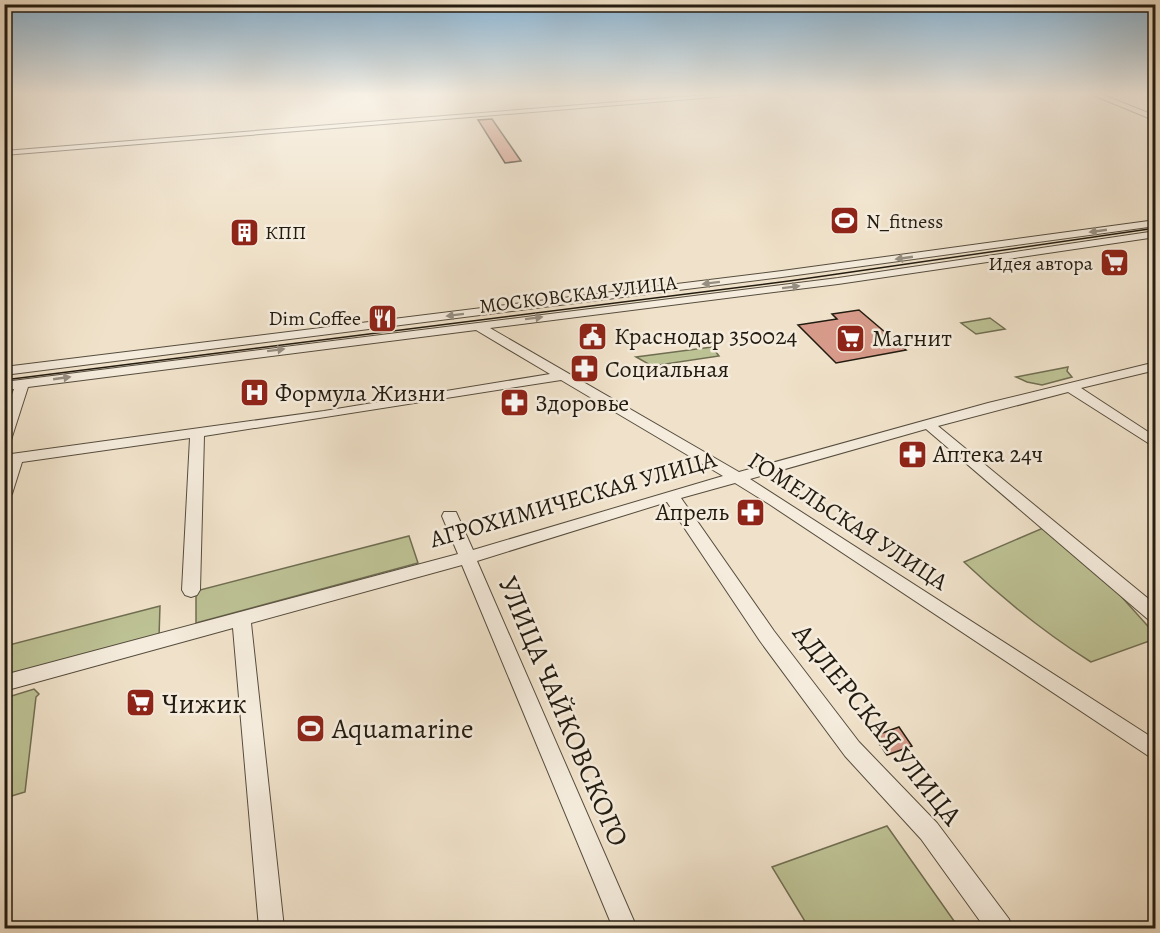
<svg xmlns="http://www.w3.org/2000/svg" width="1160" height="933" viewBox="0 0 1160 933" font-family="Alegreya,serif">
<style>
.green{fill:#bdc295;stroke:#706e52;stroke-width:1.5}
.building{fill:#d79a8a;stroke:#221b10;stroke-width:1.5}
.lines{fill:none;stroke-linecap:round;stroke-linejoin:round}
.minor-casing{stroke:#564d3e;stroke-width:2}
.minor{fill:#f5ecdd;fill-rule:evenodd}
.tram{stroke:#221b10;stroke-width:1.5}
.oneway{fill:#968e81}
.labels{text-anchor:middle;stroke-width:5;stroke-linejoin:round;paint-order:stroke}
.far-poi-label{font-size:20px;fill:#221b10;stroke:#f5ecdd;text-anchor:start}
.far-street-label{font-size:20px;fill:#221b10;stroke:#f5ecdd}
.poi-label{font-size:24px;fill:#221b10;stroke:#f5ecdd;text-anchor:start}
.street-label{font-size:24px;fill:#221b10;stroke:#f5ecdd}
.near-poi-label{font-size:28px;fill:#221b10;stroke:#f5ecdd;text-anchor:start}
.near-street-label{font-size:28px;fill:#221b10;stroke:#f5ecdd}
</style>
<rect width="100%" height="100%" fill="#f0e2ca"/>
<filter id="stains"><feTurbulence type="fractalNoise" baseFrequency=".00333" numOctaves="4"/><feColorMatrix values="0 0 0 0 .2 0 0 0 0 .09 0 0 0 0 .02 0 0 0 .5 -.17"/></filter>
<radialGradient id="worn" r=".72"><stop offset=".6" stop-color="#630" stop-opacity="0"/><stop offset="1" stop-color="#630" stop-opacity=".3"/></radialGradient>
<g class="green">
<path d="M990,318l15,11 -29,5 -15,-11z"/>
<path d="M712,347l7,9 -67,10 -16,-9z"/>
<path d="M1068,367l-1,4 5,6 -30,8 -15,-3 -11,-5z"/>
<path d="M1043,528l67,56 45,50v5l-64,23c-46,-29 -87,-62 -127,-100z"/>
<path d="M409,536l9,27 -222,60v-32z"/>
<path d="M160,606l-1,31 -154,39v-30z"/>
<path d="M34,689l5,5 -3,3 -11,95 -20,6v-100z"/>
<path d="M887,826l72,102h-150l-37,-61z"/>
</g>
<g class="building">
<path d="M492,119l29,42 -16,2 -27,-43z"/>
<path d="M859,310l47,40 -70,13 -38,-38 39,-6 -5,-5z"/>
<path d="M899,727l13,19 -25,9 -13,-19z"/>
</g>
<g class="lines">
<defs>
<g id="minor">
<path d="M731,93h33l-760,62v-4z"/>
<path d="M1088,93h10l58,23v5z"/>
<path d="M1156,220v6l-374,51 -778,98v-8l778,-96z"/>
<path d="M1156,231v6l-318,47 -348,44 249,144 249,-69 168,-41v8l-75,18 75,49v11l-88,-56 -130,34 218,179v18l-6,-2 -224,-192 -176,50 406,261v21l-387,-257 -34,-21 -54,15 93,133 85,111 78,81 72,96 3,9h-27l-64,-89 -76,-83 -85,-115 -93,-139 -190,59 160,367h-24l-151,-363 -211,58 33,305h-25l-26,-300 -229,63v-16l454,-121 -16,-38 2,-4h12l17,38 250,-74 -162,-96 -357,56 -4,154 -3,5 -6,2 -6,-2 -3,-5 8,-152 -168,24 -10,32 -8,5v-44l320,-44 226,-37 -74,-44 -448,57 -17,53 -7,4v-27l10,-28 -10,1v-8l834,-104z"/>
</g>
</defs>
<use href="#minor" class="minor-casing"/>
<use href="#minor" class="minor"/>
<path class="tram" d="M4,380l785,-99 367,-53"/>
</g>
<defs><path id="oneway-solid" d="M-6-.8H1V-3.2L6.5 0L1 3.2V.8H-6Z" transform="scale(1.5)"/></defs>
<g class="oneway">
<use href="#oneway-solid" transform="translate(1098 231) rotate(172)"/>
<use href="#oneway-solid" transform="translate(904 258) rotate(172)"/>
<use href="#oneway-solid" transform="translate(711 283) rotate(173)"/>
<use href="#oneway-solid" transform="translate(791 287) rotate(-7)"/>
<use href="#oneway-solid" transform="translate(455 315) rotate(173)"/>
<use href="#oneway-solid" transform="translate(534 318) rotate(-7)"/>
<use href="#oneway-solid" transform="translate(276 350) rotate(-7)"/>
<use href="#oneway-solid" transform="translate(62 378) rotate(-8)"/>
</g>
<linearGradient id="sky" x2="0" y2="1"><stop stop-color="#8ab7d8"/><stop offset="0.42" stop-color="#f8f2e7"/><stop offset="1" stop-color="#f8f2e7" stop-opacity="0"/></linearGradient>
<rect width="1160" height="224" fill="url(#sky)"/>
<defs>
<symbol id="stadium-square" viewBox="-11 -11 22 22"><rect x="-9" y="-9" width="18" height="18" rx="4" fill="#8f2418" stroke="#f5ecdd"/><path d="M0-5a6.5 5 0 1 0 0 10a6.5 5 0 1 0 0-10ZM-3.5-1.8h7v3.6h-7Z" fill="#fff"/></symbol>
<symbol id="building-square" viewBox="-11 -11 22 22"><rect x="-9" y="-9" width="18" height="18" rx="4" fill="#8f2418" stroke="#f5ecdd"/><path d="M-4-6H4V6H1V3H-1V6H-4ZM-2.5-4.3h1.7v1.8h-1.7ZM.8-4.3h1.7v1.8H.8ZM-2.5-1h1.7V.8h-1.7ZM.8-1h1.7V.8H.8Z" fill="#fff"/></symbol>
<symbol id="supermarket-square" viewBox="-11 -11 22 22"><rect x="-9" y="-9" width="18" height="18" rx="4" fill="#8f2418" stroke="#f5ecdd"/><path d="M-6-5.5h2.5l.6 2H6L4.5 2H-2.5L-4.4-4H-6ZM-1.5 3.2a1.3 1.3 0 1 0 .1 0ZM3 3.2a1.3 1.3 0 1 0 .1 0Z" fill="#fff"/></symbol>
<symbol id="restaurant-square" viewBox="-11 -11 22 22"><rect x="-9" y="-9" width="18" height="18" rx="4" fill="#8f2418" stroke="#f5ecdd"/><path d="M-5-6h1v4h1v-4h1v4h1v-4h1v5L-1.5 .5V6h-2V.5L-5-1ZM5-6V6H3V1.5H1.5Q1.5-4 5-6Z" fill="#fff"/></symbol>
<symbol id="civic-square" viewBox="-11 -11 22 22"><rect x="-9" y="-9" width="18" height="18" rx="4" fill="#8f2418" stroke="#f5ecdd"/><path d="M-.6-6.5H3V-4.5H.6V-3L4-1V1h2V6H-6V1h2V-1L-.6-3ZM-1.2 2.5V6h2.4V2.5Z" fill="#fff"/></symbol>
<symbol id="pharmacy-square" viewBox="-11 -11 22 22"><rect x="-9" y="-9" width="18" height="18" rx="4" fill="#8f2418" stroke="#f5ecdd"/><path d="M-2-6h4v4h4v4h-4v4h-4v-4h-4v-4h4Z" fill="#fff"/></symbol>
<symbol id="hospital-square" viewBox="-11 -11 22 22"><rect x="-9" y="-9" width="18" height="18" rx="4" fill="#8f2418" stroke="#f5ecdd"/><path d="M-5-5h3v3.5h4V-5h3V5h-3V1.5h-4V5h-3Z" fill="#fff"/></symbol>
</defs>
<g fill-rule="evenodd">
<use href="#stadium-square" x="828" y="204" width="33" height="33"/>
<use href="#building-square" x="228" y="216" width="33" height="33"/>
<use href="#supermarket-square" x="1098" y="246" width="33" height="33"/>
<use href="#restaurant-square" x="366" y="302" width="33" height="33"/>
<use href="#civic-square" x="576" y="320" width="33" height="33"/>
<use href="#supermarket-square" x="834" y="322" width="33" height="33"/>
<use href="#pharmacy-square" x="568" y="352" width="33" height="33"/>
<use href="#hospital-square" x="238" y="376" width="33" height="33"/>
<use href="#pharmacy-square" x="498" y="386" width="33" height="33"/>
<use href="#pharmacy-square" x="896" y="438" width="33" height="33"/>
<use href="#pharmacy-square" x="734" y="496" width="33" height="33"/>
<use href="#supermarket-square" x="124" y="686" width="33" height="33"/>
<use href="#stadium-square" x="294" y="712" width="33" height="33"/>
</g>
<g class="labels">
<g class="far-poi-label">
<text x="866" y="228">N_fitness</text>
<text x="265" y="239">КПП</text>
<text x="1093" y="270" text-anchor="end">Идея автора</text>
<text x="361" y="325" text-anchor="end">Dim Coffee</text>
</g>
<g class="far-street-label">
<text transform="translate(578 294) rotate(-7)" y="7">МОСКОВСКАЯ УЛИЦА</text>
</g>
<g class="poi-label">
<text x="614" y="344">Краснодар 350024</text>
<text x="872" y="346">Магнит</text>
<text x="605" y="377">Социальная</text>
<text x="275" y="401">Формула Жизни</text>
<text x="535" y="411">Здоровье</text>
<text x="933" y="462">Аптека 24ч</text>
<text x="729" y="520" text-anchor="end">Апрель</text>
</g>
<g class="street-label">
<text transform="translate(573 499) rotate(-16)" y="8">АГРОХИМИЧЕСКАЯ УЛИЦА</text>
<text transform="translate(848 521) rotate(33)" y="8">ГОМЕЛЬСКАЯ УЛИЦА</text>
</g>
<g class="near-poi-label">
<text x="162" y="713">Чижик</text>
<text x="332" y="738">Aquamarine</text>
</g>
<g class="near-street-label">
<text transform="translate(564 711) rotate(67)" y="10">УЛИЦА ЧАЙКОВСКОГО</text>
<text transform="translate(878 724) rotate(51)" y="10">АДЛЕРСКАЯ УЛИЦА</text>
</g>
</g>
<rect width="1160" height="933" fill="none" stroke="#f0e2ca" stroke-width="24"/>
<rect x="6" y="6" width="1148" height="921" fill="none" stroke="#221b10" stroke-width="3"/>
<rect x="12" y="12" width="1136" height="909" fill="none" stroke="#221b10" stroke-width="1.5"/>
<rect width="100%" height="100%" filter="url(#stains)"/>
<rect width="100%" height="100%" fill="url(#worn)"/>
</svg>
